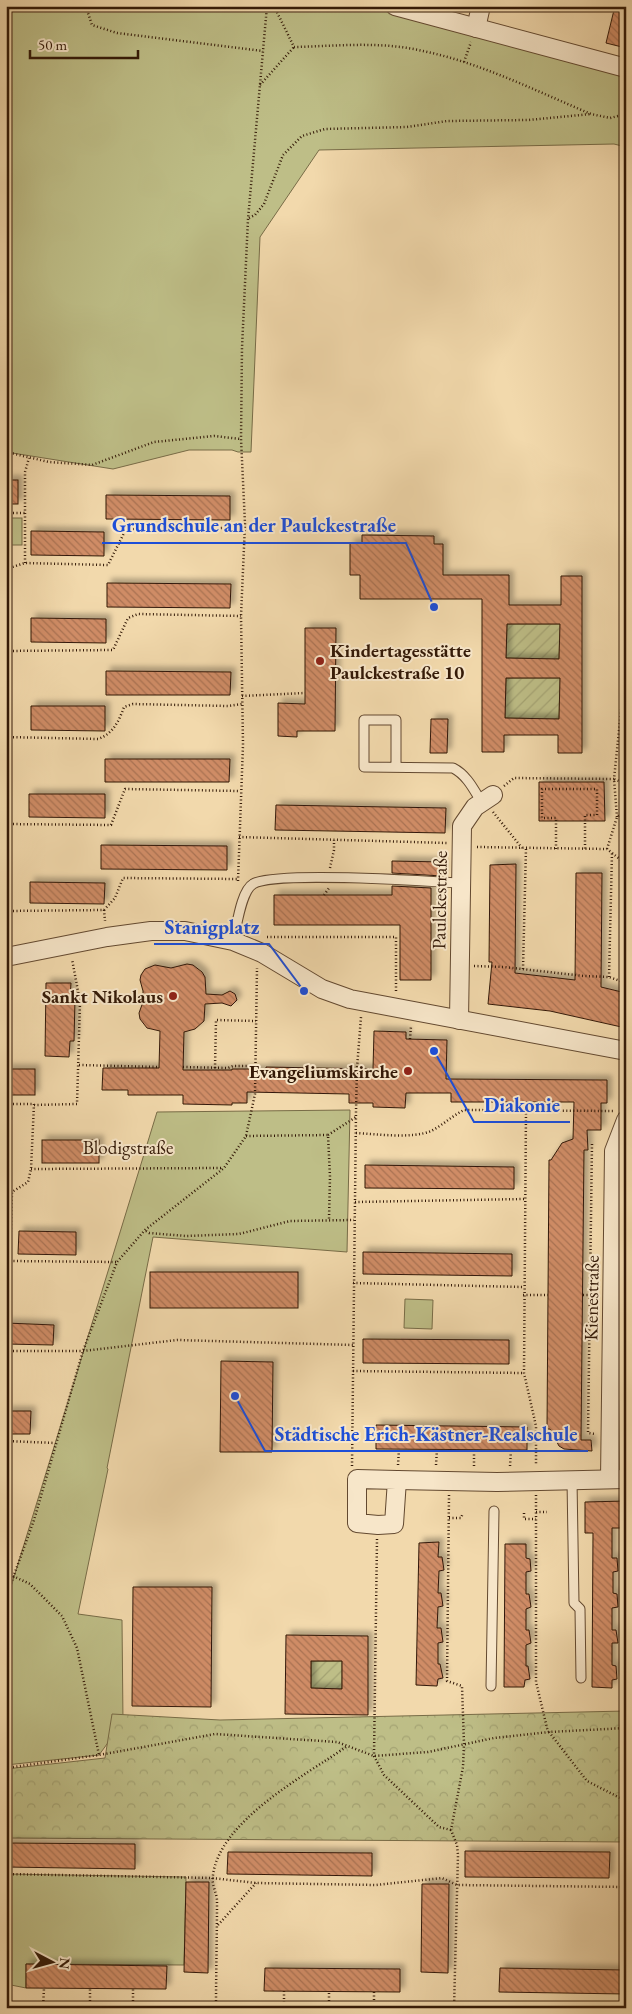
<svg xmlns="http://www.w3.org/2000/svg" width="632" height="2014" viewBox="0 0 632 2014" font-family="'EB Garamond',serif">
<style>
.green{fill:#bebe87;stroke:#786c47}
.forest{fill:url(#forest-crowns);stroke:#786c47}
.garden{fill:url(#garden-furrows);stroke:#786c47}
.building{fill:url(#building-back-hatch);stroke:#331907;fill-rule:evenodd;filter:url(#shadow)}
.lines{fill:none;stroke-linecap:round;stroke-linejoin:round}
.service-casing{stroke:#634930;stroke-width:11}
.minor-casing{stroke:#634930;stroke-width:20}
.path{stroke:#331907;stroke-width:2.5;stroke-dasharray:1 2.5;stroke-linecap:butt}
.service{stroke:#f7e6c9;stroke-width:9}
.minor{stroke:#f7e6c9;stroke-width:18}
.poi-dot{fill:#8f2418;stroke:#f7e6c9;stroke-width:2}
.labels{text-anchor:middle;stroke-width:4;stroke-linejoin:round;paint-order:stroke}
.poi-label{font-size:19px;font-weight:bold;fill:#331907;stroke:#f7e6c9;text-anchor:end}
.street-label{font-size:19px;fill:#331907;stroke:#f7e6c9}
.leader{fill:none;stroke:#1d4ed8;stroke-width:2}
.callout-dot{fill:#1d4ed8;stroke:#f7e6c9;stroke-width:2}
.callout-label{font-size:20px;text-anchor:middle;font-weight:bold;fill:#1d4ed8;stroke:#f7e6c9;stroke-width:4;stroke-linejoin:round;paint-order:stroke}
</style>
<defs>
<pattern id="forest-crowns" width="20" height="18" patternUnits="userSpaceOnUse" patternTransform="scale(1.25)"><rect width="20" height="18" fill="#bebe87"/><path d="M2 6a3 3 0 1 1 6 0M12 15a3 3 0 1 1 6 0" fill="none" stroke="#a4a373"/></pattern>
<pattern id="garden-furrows" width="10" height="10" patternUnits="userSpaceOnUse" patternTransform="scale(1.25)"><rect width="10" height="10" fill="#bebe87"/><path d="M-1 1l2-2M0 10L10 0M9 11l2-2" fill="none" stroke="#a4a373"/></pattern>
<pattern id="building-back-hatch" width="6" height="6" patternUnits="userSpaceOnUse" patternTransform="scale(1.25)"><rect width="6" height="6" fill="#cf8c66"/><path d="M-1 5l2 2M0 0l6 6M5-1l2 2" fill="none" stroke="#a97252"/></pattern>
<filter id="shadow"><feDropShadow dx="4.5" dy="-4.5" stdDeviation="2.5" flood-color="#0004"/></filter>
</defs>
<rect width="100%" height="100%" fill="#f2d9ac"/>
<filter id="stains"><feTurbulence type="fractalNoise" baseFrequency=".004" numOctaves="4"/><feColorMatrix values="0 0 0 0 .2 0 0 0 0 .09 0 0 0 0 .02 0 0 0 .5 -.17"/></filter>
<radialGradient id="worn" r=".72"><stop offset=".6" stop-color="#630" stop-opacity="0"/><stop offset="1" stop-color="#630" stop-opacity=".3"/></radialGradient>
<g class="green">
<path d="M6,6h28l55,6 8,-6h269l260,71v70l-12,-3 -295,6 -59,87 -9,215h-13l-6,-2h-43l-76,19 -107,-17z"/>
<rect x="6" y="518" width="16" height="27"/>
<path d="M350,1110l-3,142 -194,-15 -46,231 1,1 -30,145 44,6 1,102 -24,33 -93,10v-162l151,-491z"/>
<path d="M405,1299l28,1 -1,29 -28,-1z"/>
<path d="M6,1874l180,3 -2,88 -158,-1v24l-20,-4z"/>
</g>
<path class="forest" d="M626,1711v131l-620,-4v-69l99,-11 7,-44 108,6z"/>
<g class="garden">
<path d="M507,624h53l-1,35 -53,-1z"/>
<path d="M506,678h54l-1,41 -54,-1z"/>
<path d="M311,1661h31v28l-31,-1z"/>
</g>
<g class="building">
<path d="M614,10l12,3v35l-20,-5z"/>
<rect x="6" y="480" width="12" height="24"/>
<path d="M106,495l124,1v24l-124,-1z"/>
<path d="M31,531l73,1v24l-73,-1z"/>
<path d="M362,535l72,1v8h9v31h66v30h52v-29h21v177h-24v-18h-54v17h-22v-153h-122v-24h-10v-32h12zM507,624h53l-1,35 -53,-1zM506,678h54l-1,41 -54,-1z"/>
<path d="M107,583l124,1 -1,24 -123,-1z"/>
<path d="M31,618l75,1v24l-75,-1z"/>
<path d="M305,628h31l-1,103h-38v6l-19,-1v-33l27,1z"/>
<path d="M106,671l125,1 -1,23h-124z"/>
<path d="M31,706h74v25l-74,-1z"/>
<path d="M431,719h17l-1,34h-17z"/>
<path d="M105,759h125l-1,23h-124z"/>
<path d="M539,782h65l1,39h-66z"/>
<path d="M29,794h76v24l-76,-1z"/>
<path d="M276,805l170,3 -1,25 -170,-3z"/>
<path d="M101,845l126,1v24l-126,-1z"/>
<path d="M392,861l50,1v14l-50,-3z"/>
<path d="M516,864l-1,109 60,7 1,-107h26l-1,114 25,6v35l-76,-17 -62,-7 4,-42h-3l1,-97z"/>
<path d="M30,882l75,1 -1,21 -74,-1z"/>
<path d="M392,886l39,2v92h-31v-55h-126v-30h118z"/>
<path d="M187,964l6,1 9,7 3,5 1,17 16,1 8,-4 5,3 2,6 -6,6 -9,-3 -17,1 -1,17 -9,8 -11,3 -1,38h49v-1h34v-2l107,2 1,-38 32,1v7l41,1 -1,39 161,1v23h-6v27h-14l1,20h-4l-3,290h10l1,11 -28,-2 -5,-3 -9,-17h-3l2,-269h2l11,-17 11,-4 1,-37h-123v-9h-45l-1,15 -32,-1v-4h-24v-9l-102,-2v11h-15v2l-49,-1v-9h-55v-5h-26l1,-22h56l1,-37 -13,-3 -7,-9 -1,-6 4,-11v-11l-3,-11 1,-5 4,-6 10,-4 16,3z"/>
<path d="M46,983h25l-1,16h5l-1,42h-4l-1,16 -24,-1z"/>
<rect x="6" y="1069" width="29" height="26"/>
<rect x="42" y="1140" width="57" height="23"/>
<path d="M365,1165l149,2v22l-149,-1z"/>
<path d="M19,1231l57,1v23l-58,-1z"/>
<path d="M363,1252l149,2v22l-149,-2z"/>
<rect x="150" y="1272" width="148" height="36"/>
<path d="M6,1323l48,2 -1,20 -47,-1z"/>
<path d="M363,1339l146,1v24l-146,-1z"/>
<path d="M221,1361l52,1 -1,90h-52z"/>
<path d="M6,1411h25l-1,23h-24z"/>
<path d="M376,1425l151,2v23l-151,-1z"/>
<path d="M626,1501v27h-14v30h5l1,13 -5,1v21l4,1 1,13 -6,1v22h4l2,13h-6v22l4,1 1,13 -5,1v8l-20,-1 1,-154h-8v-31z"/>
<path d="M439,1542l-1,15h4l2,13 -5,1 -1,22h3l2,13 -5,1 -1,21h4l2,14 -5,1v21h2l3,14 -5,1 -1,7 -21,-1 3,-142z"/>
<path d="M505,1544h21v14l4,1 1,12 -5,1v22h3l2,13 -5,2v21h3l2,13 -5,2v21h2l2,13 -5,1 -1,7h-20z"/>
<path d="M133,1587h79l-1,120 -79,-1z"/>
<path d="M286,1635l82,1v79l-83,-1zM311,1661h31v28l-31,-1z"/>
<path d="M6,1843l129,1v25l-129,-2z"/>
<path d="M465,1851l145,1 -1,26 -144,-1z"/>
<path d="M228,1852l144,1v23l-145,-2z"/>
<path d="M186,1882h23l-1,91 -24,-1z"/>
<path d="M422,1884h27l-1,89 -27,-1z"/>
<path d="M26,1964l141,2 -1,23 -140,-1z"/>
<path d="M265,1968l135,1v23l-136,-1z"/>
<path d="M500,1968l126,2v24l-127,-2z"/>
</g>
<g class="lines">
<defs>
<g id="service">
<path d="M396,767v-47h-32v47l89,1c14,7 21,22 29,35"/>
<path d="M233,941c4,-15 8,-50 20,-57 19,-13 175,-3 207,-1"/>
<path d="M572,1480l2,123 6,6 1,69"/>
<path d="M491,1686l3,-175"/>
</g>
<g id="minor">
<path d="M395,6l231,62"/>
<path d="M476,28l5,-22"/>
<path d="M6,957l101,-20 44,-6h34l48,10 29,12 60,36 28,10 276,52"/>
<path d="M459,1020l3,-194 13,-19 18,-12"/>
<path d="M357,1479l40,1 -3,44 -16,1 -21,-2z"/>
<path d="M610,1479l4,-328 12,-31"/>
<path d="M397,1480l100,2 129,-3"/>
</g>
</defs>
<use href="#service" class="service-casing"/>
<use href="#minor" class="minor-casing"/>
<g class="path">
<path d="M53,6l34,4 6,-4"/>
<path d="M274,6l20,41c43,-1 87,-6 129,4 58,12 113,40 168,63l19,4 16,-4"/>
<path d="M87,10l5,15 25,8 146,18"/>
<path d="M464,62l7,-20"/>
<path d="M260,85l34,-38"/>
<path d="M249,218l6,-3 9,-11 19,-49 19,-19 23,-7 82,-2 40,-6 81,-1 63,-6"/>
<path d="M6,452l43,10 43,3 62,-23 60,-6 27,3"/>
<path d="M6,513h19"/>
<path d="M25,563v-91l4,-14"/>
<path d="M6,569l19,-6 83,2 18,-36 104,-1 15,-4"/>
<path d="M6,651l107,-1 15,-32 10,-4 103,2"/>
<path d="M242,696l63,-3"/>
<path d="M6,737l92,2c15,-5 21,-18 26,-32l9,-3 95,2 14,-2"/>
<path d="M504,786l10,-8 100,1 12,-117"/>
<path d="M493,812l29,36"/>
<path d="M617,817l-3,-38 12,5"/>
<path d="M6,824l105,1 14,-36 115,2"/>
<path d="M239,837l208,6"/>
<path d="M477,847l130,2 19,15"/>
<path d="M556,849v-31h-14v-29h55v26h-12v35"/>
<path d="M607,849l10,-32 9,-8"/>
<path d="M330,868l4,-18v-10"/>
<path d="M238,881l5,-136 -2,-129 4,-92 -4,-85 1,-91 6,-129 19,-213"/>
<path d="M324,895l5,-7"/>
<path d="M104,910l1,11"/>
<path d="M6,911l98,-1 11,-12 8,-20 115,1"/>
<path d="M267,937h129v55"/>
<path d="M474,966l30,1 80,9 25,1 17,6"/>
<path d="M523,969l3,-121"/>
<path d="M609,977l3,-124"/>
<path d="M410,1039l1,-13"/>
<path d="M79,1065l80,2"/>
<path d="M183,1067l45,1 5,-2h23"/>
<path d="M215,1068l1,-48 40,1"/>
<path d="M6,1104h28l-3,65 -3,13 -16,10 -2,69 -4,14"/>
<path d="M34,1105l43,-1 3,-102 -8,-43"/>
<path d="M526,1110l-2,263 12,53v39"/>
<path d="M356,1133c21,1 56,6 75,-2 12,-6 21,-15 33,-21l150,1"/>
<path d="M328,1135l28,-18"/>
<path d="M246,1136l82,-1 2,42 -1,42"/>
<path d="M592,1144l-4,289 7,1"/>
<path d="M31,1169l191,-1"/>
<path d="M355,1202l169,-3"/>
<path d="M146,1231l3,2 37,3 53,-2 51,-13 64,-1"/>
<path d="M10,1261l107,1"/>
<path d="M353,1283l170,4"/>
<path d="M523,1295h25"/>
<path d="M583,1295h7"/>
<path d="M6,1351h77l94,-11 176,5"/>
<path d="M353,1371l171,2"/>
<path d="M6,1441l49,2"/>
<path d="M398,1465l1,-16"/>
<path d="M436,1465l1,-16"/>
<path d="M352,1466l4,-355 1,-43 4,-51"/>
<path d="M474,1466v-16"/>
<path d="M510,1466l1,-16"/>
<path d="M449,1495l-2,186 15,5 2,58 -1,23 -12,63 6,15 1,10 -4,153"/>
<path d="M536,1495v187l12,50"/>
<path d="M536,1512h11"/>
<path d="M524,1513v6h12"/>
<path d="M449,1518h12l2,-5"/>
<path d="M626,1536h-3v151l3,15"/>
<path d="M377,1539l-3,217 10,19 55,52 12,3"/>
<path d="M6,1575l9,2 15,7 32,32 15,32 22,107"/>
<path d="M6,1597l28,-77 49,-169 34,-89 28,-32 79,-62 22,-32 9,-42 2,-126"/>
<path d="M549,1732l38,49 39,20"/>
<path d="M6,1768l93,-13 116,-21 122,8 37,14 54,-4 66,-14 55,-6 77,-4"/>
<path d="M6,1874l206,4 44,5 120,2 66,-7 15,7 169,2"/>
<path d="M218,1925l38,-42"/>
<path d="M284,1991v17"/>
<path d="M374,1992v16"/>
<path d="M43,2008l1,-20"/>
<path d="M90,2008v-19"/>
<path d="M133,2008v-19"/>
<path d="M216,2008c0,-36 1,-71 1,-107 0,-8 -6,-17 -4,-26 7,-54 91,-99 133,-128"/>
<path d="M329,2008v-17"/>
</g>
<use href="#service" class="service"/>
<use href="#minor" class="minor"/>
</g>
<g class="poi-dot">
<circle cx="320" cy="661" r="5"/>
<circle cx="173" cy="996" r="5"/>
<circle cx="408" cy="1071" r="5"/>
</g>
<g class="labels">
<g class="poi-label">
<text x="330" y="657" text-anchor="start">Kindertagesstätte<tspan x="330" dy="22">Paulckestraße 10</tspan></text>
<text x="163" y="1003">Sankt Nikolaus</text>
<text x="398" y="1078">Evangeliumskirche</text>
</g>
<g class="street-label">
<text transform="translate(439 900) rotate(-89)" y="7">Paulckestraße</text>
<text x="128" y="1154">Blodigstraße</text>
<text transform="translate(591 1298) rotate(-89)" y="7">Kienestraße</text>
</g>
</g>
<path class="leader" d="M434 607L406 543H102M304 991L269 944H154M434 1051L474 1122H570M235 1396L265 1451H588"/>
<g class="callout-dot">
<circle cx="434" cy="607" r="5"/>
<circle cx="304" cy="991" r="5"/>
<circle cx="434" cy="1051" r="5"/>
<circle cx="235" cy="1396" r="5"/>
</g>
<g class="callout-label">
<text x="254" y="532">Grundschule an der Paulckestraße</text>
<text x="212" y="934">Stanigplatz</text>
<text x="522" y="1112">Diakonie</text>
<text x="426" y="1441">Städtische Erich-Kästner-Realschule</text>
</g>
<rect width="632" height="2014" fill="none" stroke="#f2d9ac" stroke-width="25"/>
<rect x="8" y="8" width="617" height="1999" fill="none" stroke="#331907" stroke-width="2.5"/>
<rect x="12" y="12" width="607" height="1989" fill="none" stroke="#331907"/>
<g transform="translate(52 1962) rotate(96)" stroke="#f7e6c9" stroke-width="4" paint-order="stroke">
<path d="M0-4L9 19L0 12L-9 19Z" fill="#331907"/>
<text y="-8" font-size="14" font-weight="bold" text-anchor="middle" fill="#331907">N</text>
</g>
<path d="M30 50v8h108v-8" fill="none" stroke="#331907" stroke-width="2.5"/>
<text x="38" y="50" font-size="15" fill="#331907" stroke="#f7e6c9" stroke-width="4" paint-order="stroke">50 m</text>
<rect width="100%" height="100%" filter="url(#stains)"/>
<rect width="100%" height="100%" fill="url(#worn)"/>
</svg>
